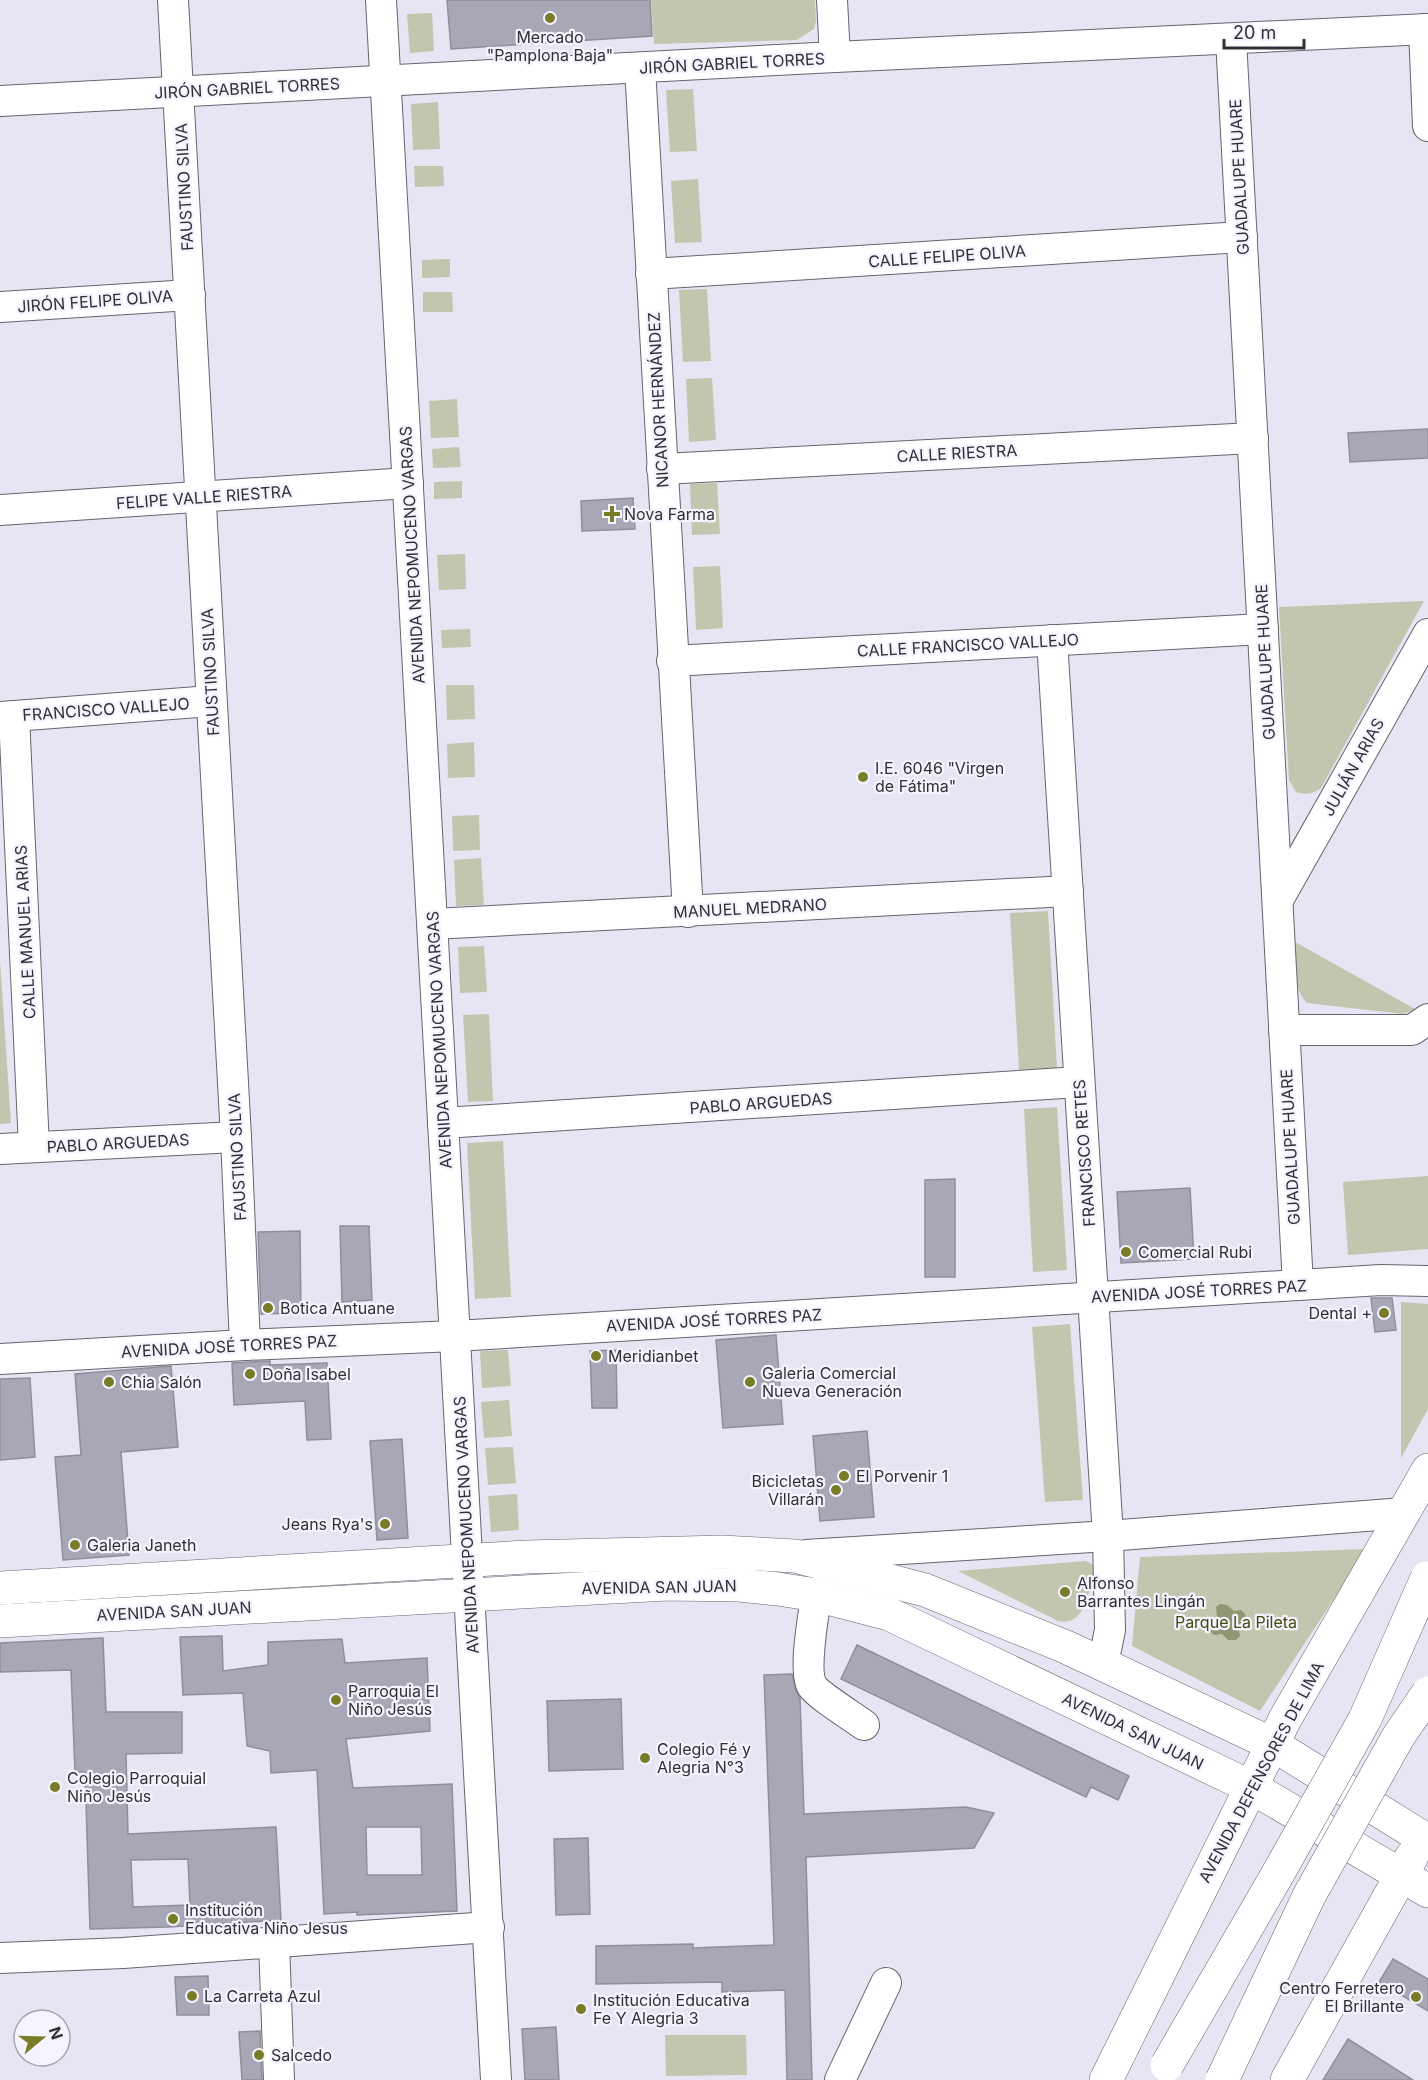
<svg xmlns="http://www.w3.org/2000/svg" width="1428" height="2080" viewBox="0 0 1428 2080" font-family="Inter,sans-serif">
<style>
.green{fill:#c3c6ae}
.water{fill:#919571}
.building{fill:#a8a7b5;stroke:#8f8e9b;stroke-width:1.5;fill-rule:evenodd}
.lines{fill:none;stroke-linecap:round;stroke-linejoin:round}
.minor-casing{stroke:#656470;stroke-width:32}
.major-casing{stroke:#656470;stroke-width:34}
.minor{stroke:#fff;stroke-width:30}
.major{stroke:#fff;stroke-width:33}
.major-bridge-casing{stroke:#656470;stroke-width:34;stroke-linecap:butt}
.major-bridge{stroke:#fff;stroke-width:33}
.poi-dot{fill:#787c26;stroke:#f4f3ff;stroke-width:2}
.labels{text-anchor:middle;stroke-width:4.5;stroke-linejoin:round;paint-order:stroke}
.poi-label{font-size:16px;fill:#313036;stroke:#f4f3ff;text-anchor:start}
.street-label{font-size:16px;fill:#313036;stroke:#f4f3ff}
.park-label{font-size:16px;fill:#474a0b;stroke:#f4f3ff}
</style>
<rect width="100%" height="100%" fill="#e7e5f4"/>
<g class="green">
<path d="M651,0h164l1,21 -2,8 -17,11 -143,4z"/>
<path d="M432,13l2,38 -24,2 -3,-39z"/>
<path d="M693,89l4,62 -27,1 -4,-62z"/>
<path d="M438,102l2,47 -27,1 -2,-46z"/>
<path d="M414,166h29l1,20 -29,1z"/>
<path d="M698,179l4,63 -27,1 -4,-62z"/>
<path d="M450,259v18l-28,1v-18z"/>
<path d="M707,289l4,72 -28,1 -4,-72z"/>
<path d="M423,292h29l1,20h-30z"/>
<path d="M712,378l4,62 -27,2 -3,-63z"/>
<path d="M457,399l2,38 -28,1 -2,-37z"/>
<path d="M459,447l2,20 -28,1 -1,-19z"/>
<path d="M462,481v17l-28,1v-17z"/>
<path d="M717,483l3,51 -28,1 -2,-51z"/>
<path d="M465,554l1,35 -27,1 -2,-35z"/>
<path d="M720,566l3,62 -27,2 -3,-63z"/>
<path d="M1424,601l-103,187c-8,6 -15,7 -25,4l-7,-12 -10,-173z"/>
<path d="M470,629l1,18 -29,1 -1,-18z"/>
<path d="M446,685h28l1,34 -28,1z"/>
<path d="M474,742l1,35 -27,1 -1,-34z"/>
<path d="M479,815l1,35 -27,1 -1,-35z"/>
<path d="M481,858l3,47 -28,1 -2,-46z"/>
<path d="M1048,911l9,157 -38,2 -9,-157z"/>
<path d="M1295,942l120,67 -12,5 -96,-11c-15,-15 -11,-42 -12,-61z"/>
<path d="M484,946l3,46 -27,1 -2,-46z"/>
<path d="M0,960l11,163 -11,1z"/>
<path d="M489,1014l4,87 -25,1 -5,-87z"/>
<path d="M1057,1107l10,163 -34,2 -9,-163z"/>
<path d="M503,1141l8,156 -36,2 -8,-156z"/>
<path d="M1428,1176v73l-80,6 -5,-73z"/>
<path d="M1401,1302l27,2v105l-27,49z"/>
<path d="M1070,1324l13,176 -38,2 -13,-175z"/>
<path d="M508,1350l3,36 -29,2 -2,-37z"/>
<path d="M509,1400l3,36 -28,2 -3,-36z"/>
<path d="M513,1447l3,36 -28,2 -3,-37z"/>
<path d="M517,1494l2,36 -28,2 -3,-36z"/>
<path d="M1367,1549l-107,162 -128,-65 8,-89z"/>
<path d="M1086,1561l7,4 2,6c-7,20 -9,56 -37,50l-100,-50z"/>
<path d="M665,2035h81l1,40 -81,1z"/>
</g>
<path class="water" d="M1220,1604l7,1 7,6 7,-1 4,4 1,4 -8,8 2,10 -4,4h-8l-6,-6 -8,1 -3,-3 -2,-7 8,-8 -1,-10z"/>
<g class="building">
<path d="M447,0h203l2,36 -201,13z"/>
<path d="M1428,429v29l-78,4 -2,-29z"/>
<path d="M633,498l2,31 -53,2 -1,-30z"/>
<path d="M955,1179v98h-30v-97z"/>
<path d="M1190,1188l4,71 -73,4 -4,-71z"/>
<path d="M340,1226h29l3,74 -30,2z"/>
<path d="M300,1231l1,82 -40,1 -3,-82z"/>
<path d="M1371,1298h21l4,32 -21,2z"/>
<path d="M776,1335l7,89 -60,4 -7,-88z"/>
<path d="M616,1350l1,58h-25l-2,-57z"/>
<path d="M270,1361v4l57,-2 4,76 -24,1 -2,-39 -71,4 -2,-42z"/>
<path d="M171,1366l7,81 -57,5 8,103 -66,5 -8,-103 26,-2 -6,-81z"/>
<path d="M30,1378l5,79 -35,3v-81z"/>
<path d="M867,1431l7,86 -54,4 -7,-85z"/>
<path d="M402,1439l6,99 -31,2 -7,-99z"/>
<path d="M222,1636l1,35 45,-6v-23l74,-3 3,24 82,-5 3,73 -84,8 7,49 99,-4 5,127 -100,4v-3l-33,2 -7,-144 -46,3 -1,-22 -23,-5 -4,-53 -60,2 -3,-58zM366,1827h55l1,48h-55z"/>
<path d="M103,1638l3,74h76v41l-56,1 2,80 148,-7 5,93 -113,7 -78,2 -5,-157h-10l-4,-102 -71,2v-29zM188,1859l2,46 -57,2 -2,-47z"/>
<path d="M857,1645l272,131 -11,24 -27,-13 -5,10 -245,-118z"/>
<path d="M792,1674l4,17 4,7 4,116 162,-7 28,6 -20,35 -168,9 6,223h-25l-2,-90 -63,2v-10l-126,2v-38l97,-2v4l81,-3 -10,-270z"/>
<path d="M621,1699l2,70 -74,2 -2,-70z"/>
<path d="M588,1838l2,76 -34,1 -2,-76z"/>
<path d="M1393,1959l35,20v32l-49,-29z"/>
<path d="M208,1976l1,39h-32l-2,-38z"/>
<path d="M556,2027l3,53h-34l-3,-51z"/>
<path d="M260,2031l2,49h-20l-3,-48z"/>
<path d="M1348,2039l65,41h-90z"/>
</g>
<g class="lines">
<defs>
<g id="minor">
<path d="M173,0l63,1137 9,208"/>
<path d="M381,0l115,2080"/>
<path d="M832,0l3,57"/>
<path d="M1424,29l4,97"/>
<path d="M1231,39l67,1246"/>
<path d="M640,68l48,844"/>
<path d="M0,101l835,-44 593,-28"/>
<path d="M651,274l591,-37"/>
<path d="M0,307l190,-12"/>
<path d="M662,469l591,-31"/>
<path d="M0,510l408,-27"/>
<path d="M1052,640l56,896 2,94 -7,34"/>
<path d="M672,661l591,-32"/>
<path d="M14,716l20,431"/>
<path d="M0,717l211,-16"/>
<path d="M1278,900l150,-266"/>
<path d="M433,924l635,-33"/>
<path d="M1284,1030h128l16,-11"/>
<path d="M443,1123l636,-41"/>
<path d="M0,1149l236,-12"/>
<path d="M0,1359l245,-14 210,-9 926,-56 47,1"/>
<path d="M806,1555l302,-19 296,-23"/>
<path d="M816,1595c-2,20 -13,74 -4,91 6,9 41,31 52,39"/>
<path d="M274,1942l5,138"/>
<path d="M0,1958l123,-5 366,-26"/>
<path d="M840,2080l46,-97"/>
</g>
<g id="major">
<path d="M0,1588l527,-31 195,-5 73,4 130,34 141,57 206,97 156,97"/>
<path d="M0,1621l667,-37 72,1 39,4 38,6 73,19 362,173 177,104"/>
<path d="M1106,2080l179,-361 143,-249"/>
<path d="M1287,2080l125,-224"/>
</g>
</defs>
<use href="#minor" class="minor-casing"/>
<use href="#major" class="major-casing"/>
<use href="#minor" class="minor"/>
<use href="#major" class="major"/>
<defs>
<g id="major-bridge">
<path d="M1167,2065l109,-188 89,-158 62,-141"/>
<path d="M1222,2080l87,-184 89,-159 30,-44"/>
</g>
</defs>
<use href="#major-bridge" class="major-bridge-casing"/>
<use href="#major-bridge" class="major-bridge"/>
</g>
<g class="poi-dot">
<circle cx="550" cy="18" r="6"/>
<path d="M609 505h6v6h6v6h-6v6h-6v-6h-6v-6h6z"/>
<circle cx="863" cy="777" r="6"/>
<circle cx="1126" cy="1252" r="6"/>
<circle cx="268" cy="1308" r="6"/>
<circle cx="1384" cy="1313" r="6"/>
<circle cx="596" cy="1356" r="6"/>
<circle cx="250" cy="1374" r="6"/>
<circle cx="109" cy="1382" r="6"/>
<circle cx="750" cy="1382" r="6"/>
<circle cx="844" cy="1476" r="6"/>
<circle cx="836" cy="1490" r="6"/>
<circle cx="385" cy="1524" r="6"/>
<circle cx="75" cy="1545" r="6"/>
<circle cx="1065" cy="1592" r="6"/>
<circle cx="336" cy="1700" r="6"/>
<circle cx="645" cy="1758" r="6"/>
<circle cx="55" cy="1787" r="6"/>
<circle cx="173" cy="1919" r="6"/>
<circle cx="192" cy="1996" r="6"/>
<circle cx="1416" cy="1997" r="6"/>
<circle cx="581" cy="2009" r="6"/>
<circle cx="259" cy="2055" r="6"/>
</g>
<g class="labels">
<g class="poi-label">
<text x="550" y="43" text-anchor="middle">Mercado<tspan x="550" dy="18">"Pamplona Baja"</tspan></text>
<text x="624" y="520">Nova Farma</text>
<text x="875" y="774">I.E. 6046 "Virgen<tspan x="875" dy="18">de Fátima"</tspan></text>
<text x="1138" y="1258">Comercial Rubi</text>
<text x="280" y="1314">Botica Antuane</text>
<text x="1372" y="1319" text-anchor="end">Dental +</text>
<text x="608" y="1362">Meridianbet</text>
<text x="762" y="1379">Galeria Comercial<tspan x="762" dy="18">Nueva Generación</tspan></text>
<text x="262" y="1380">Doña Isabel</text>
<text x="121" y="1388">Chia Salón</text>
<text x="856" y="1482">El Porvenir 1</text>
<text x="824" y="1487" text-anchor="end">Bicicletas<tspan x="824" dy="18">Villarán</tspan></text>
<text x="373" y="1530" text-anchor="end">Jeans Rya's</text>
<text x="87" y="1551">Galeria Janeth</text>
<text x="1077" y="1589">Alfonso<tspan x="1077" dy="18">Barrantes Lingán</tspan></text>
<text x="348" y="1697">Parroquia El<tspan x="348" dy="18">Niño Jesús</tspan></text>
<text x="657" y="1755">Colegio Fé y<tspan x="657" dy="18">Alegria N°3</tspan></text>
<text x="67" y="1784">Colegio Parroquial<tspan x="67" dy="18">Niño Jesús</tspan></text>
<text x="185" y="1916">Institución<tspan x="185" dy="18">Educativa Niño Jesus</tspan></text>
<text x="1404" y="1994" text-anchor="end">Centro Ferretero<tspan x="1404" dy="18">El Brillante</tspan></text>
<text x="204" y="2002">La Carreta Azul</text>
<text x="593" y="2006">Institución Educativa<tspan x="593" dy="18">Fe Y Alegria 3</tspan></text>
<text x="271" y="2061">Salcedo</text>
</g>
<g class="street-label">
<text transform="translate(732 63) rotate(-3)" y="6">JIRÓN GABRIEL TORRES</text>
<text transform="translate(247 88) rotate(-3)" y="6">JIRÓN GABRIEL TORRES</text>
<text transform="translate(1239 177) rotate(-93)" y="6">GUADALUPE HUARE</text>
<text transform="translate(184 187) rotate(-93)" y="6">FAUSTINO SILVA</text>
<text transform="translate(947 256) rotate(-4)" y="6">CALLE FELIPE OLIVA</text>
<text transform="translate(95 301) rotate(-4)" y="6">JIRÓN FELIPE OLIVA</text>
<text transform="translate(658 400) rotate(-93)" y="6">NICANOR HERNÁNDEZ</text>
<text transform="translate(957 453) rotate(-3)" y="6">CALLE RIESTRA</text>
<text transform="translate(204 497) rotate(-4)" y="6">FELIPE VALLE RIESTRA</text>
<text transform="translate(412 555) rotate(-93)" y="6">AVENIDA NEPOMUCENO VARGAS</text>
<text transform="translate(968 645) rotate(-3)" y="6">CALLE FRANCISCO VALLEJO</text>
<text transform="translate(1265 662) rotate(-93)" y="6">GUADALUPE HUARE</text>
<text transform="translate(210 672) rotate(-93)" y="6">FAUSTINO SILVA</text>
<text transform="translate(106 709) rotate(-4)" y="6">FRANCISCO VALLEJO</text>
<text transform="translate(1353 767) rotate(-61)" y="6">JULIÁN ARIAS</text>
<text transform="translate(750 908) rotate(-3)" y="6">MANUEL MEDRANO</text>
<text transform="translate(25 932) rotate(-93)" y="6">CALLE MANUEL ARIAS</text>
<text transform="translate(439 1040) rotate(-93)" y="6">AVENIDA NEPOMUCENO VARGAS</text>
<text transform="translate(761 1103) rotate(-4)" y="6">PABLO ARGUEDAS</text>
<text transform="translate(118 1143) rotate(-3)" y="6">PABLO ARGUEDAS</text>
<text transform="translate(1290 1147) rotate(-93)" y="6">GUADALUPE HUARE</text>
<text transform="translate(1084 1153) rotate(-94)" y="6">FRANCISCO RETES</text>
<text transform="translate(237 1157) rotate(-93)" y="6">FAUSTINO SILVA</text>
<text transform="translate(1199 1291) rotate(-3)" y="6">AVENIDA JOSÉ TORRES PAZ</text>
<text transform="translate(714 1320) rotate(-3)" y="6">AVENIDA JOSÉ TORRES PAZ</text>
<text transform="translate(229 1346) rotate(-3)" y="6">AVENIDA JOSÉ TORRES PAZ</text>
<text transform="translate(466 1525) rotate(-93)" y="6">AVENIDA NEPOMUCENO VARGAS</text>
<text transform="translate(659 1587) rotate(-1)" y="6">AVENIDA SAN JUAN</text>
<text transform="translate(174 1611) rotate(-3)" y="6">AVENIDA SAN JUAN</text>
<text transform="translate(1133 1731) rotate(26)" y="6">AVENIDA SAN JUAN</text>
<text transform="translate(1261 1772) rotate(-62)" y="6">AVENIDA DEFENSORES DE LIMA</text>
</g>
<g class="park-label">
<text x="1236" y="1628">Parque La Pileta</text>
</g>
</g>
<g transform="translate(42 2038) rotate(71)"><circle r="28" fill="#f4f3ff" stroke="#a6a5af" stroke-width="1.5"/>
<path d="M0-4.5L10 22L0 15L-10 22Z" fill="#787c26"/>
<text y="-9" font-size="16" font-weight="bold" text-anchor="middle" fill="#313036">N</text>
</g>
<path d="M1224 39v9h80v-9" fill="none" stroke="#313036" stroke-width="3"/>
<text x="1233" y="39" font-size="18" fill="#313036" stroke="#f4f3ff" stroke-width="4.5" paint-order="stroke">20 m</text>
</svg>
